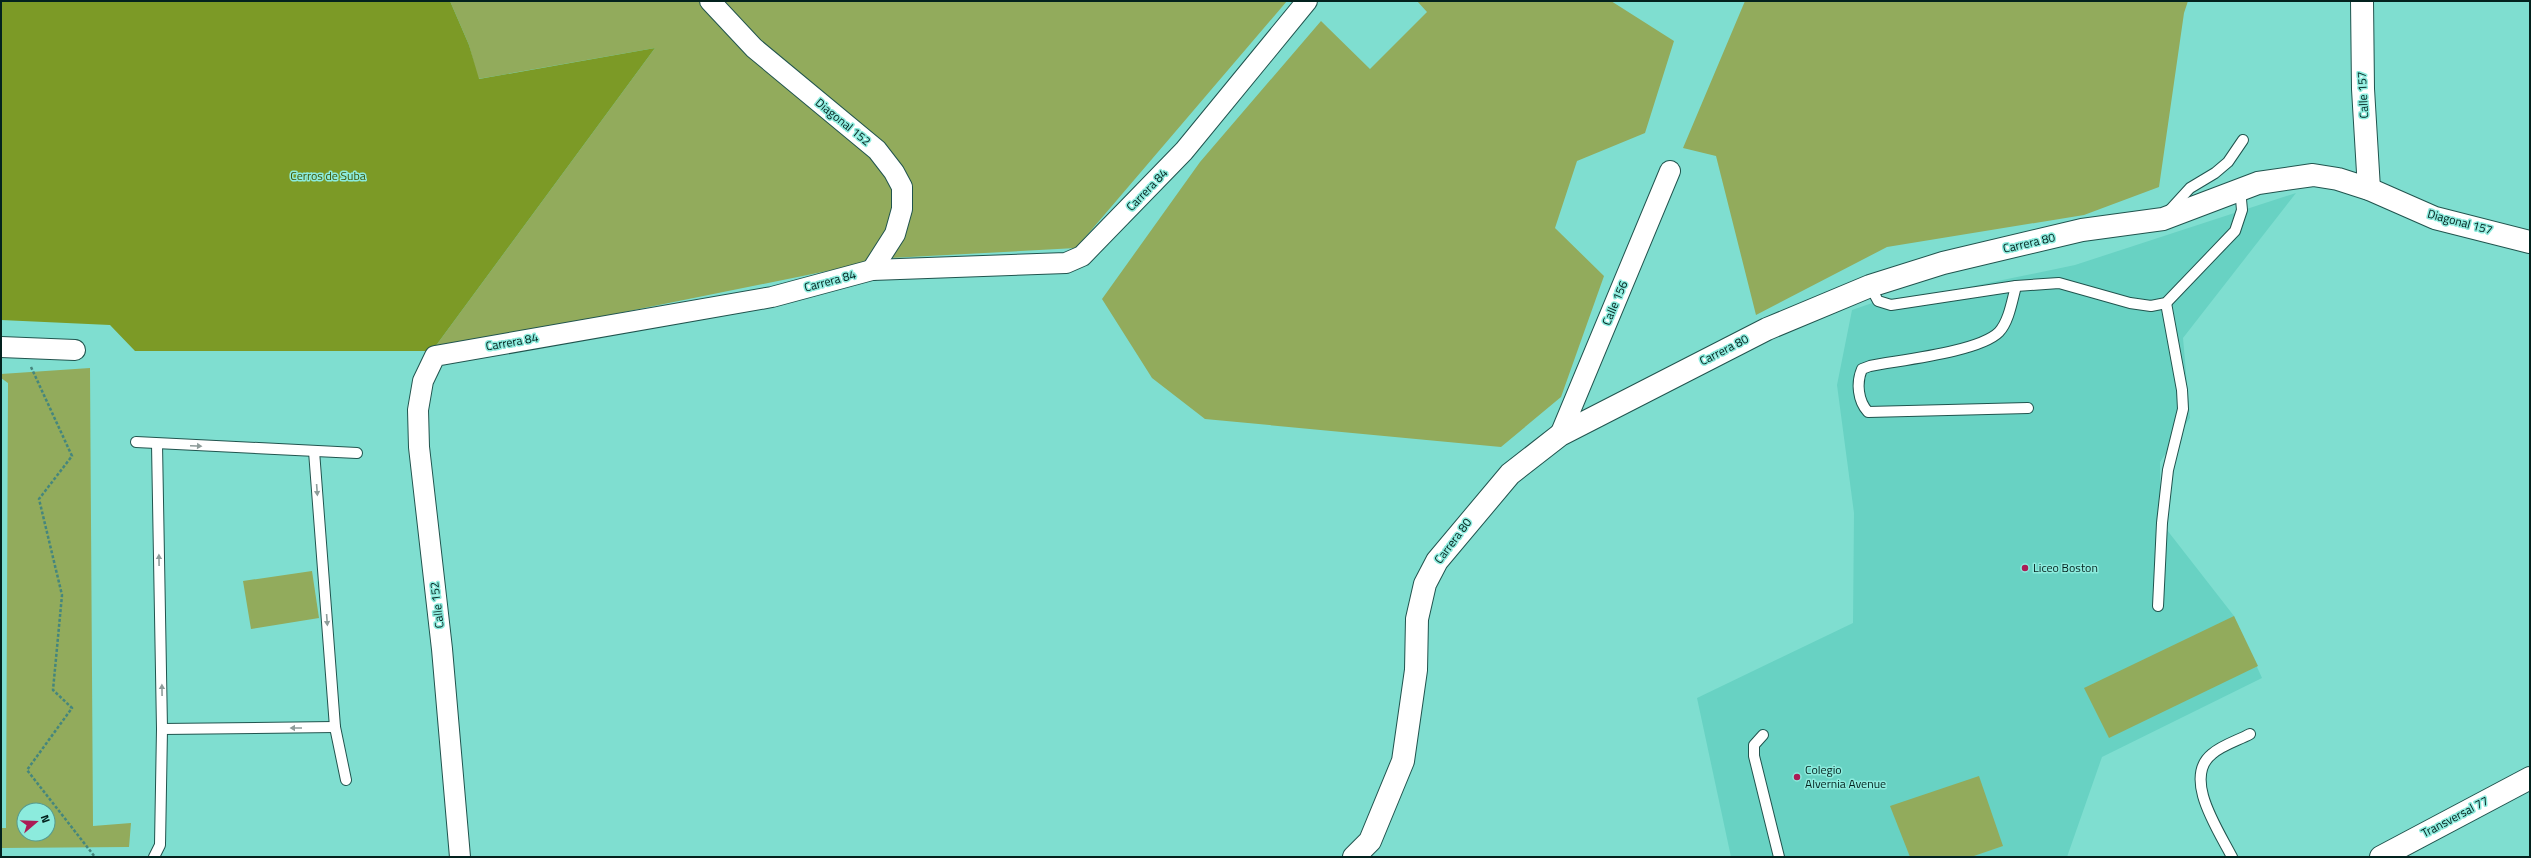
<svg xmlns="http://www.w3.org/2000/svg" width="2531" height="858" viewBox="0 0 2531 858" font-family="'Titillium Web',sans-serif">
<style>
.built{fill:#68d2c3}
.green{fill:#92ab5c;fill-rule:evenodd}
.forest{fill:#7c9a26}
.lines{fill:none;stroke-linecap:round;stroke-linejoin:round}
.service-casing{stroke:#21544e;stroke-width:12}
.minor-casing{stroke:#21544e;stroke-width:22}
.tertiary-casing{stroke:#21544e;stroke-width:24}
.path{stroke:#45867d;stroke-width:2.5;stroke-dasharray:3 2;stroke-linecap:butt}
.service{stroke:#fff;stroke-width:10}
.minor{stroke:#fff;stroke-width:20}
.tertiary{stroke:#fff;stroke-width:22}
.oneway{fill:#8e9c9a}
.poi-dot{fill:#ab1b55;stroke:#8cebdd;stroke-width:1.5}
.labels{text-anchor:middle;stroke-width:3;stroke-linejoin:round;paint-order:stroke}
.street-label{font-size:12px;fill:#03221e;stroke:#8cebdd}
.park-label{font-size:12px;fill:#405400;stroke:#8cebdd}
.poi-label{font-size:12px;fill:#03221e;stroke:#8cebdd;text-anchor:start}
</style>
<rect width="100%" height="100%" fill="#7fded0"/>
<path class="built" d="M2296,193l-113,145 7,80 -30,44v59l74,95 28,62 -160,79 -35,100h-336l-34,-159 156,-75 1,-110 -17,-128 15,-75 26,-9 76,-11 121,-25z"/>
<g class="green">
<path d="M450,1h837l-211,247 -185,10 -459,93 223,-303 -177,31 -9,-34z"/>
<path d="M1417,1h194l63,40 -29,92 -68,28 -22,67 49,48 -43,121 -60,50 -296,-28 -53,-41 -50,-79 98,-137 121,-141 49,48 57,-57z"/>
<path d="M1745,1h443l-4,12 -25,174 -75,28 -197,32 -131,68 -40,-159 -33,-8z"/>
<path d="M90,368l3,458 38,-3 -2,24 -128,1v-20h5l2,-445 -7,-5v-4zM24,810h24v24h-24z"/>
<path d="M312,571l7,47 -68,11 -8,-48z"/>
<path d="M2234,616l24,50 -149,72 -25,-50z"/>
<path d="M1979,776l24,70 -32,11h-61l-20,-51z"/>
</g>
<path class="forest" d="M1,1h449l19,44 10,34 176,-31 -223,303h-297l-25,-26 -109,-5z"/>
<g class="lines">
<defs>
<g id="service">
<path d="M2169,211l21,-23 25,-15 13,-11 15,-22"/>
<path d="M1870,286l8,15 13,4 125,-19 43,-3 71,20 21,3 15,-3 69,-72 7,-21 -2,-21"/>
<path d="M2016,286c-4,15 -7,35 -17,46 -20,20 -99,28 -129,34l-8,3c-6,14 -4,32 6,43l160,-4"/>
<path d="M136,442l221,11"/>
<path d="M314,451l21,276 11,53"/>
<path d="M2158,606l4,-83 6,-53 15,-61 -1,-19 -16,-87"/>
<path d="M162,729l173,-2"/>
<path d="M1763,735l-9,10v11l25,101"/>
<path d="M154,857l6,-12 2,-116 -5,-285"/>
<path d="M2232,857c-13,-26 -50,-79 -20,-103 10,-9 27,-14 38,-20"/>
</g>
<g id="minor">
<path d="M710,1l44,47 123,102 17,22 8,15v22l-7,25 -23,36"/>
<path d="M1,347l74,3"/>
<path d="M1560,435l110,-264"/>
<path d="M460,857l-18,-208 -23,-202 -1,-37 5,-29 12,-25 337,-59 100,-27 194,-7 16,-7 102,-105 123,-150"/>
</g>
<g id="tertiary">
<path d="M2362,1l1,88 6,100"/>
<path d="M1354,857l16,-16 33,-80 13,-91 1,-51 8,-35 12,-23 73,-87 50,-39 207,-106 103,-43 73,-23 139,-33 81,-11 95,-36 55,-8 25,4 31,10 66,29 95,24"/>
<path d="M2381,857l149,-79"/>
</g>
</defs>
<use href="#service" class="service-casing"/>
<use href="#minor" class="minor-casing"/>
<use href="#tertiary" class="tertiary-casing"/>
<path class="path" d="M31,367l41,89 -33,43 23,96 -9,95 19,18 -45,62 68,87"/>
<use href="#service" class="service"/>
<use href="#minor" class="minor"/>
<use href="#tertiary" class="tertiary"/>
</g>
<defs><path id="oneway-solid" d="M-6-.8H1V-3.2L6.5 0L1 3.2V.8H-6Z"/></defs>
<g class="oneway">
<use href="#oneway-solid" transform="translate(196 446) rotate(3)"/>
<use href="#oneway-solid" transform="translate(317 490) rotate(86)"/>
<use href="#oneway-solid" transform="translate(159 560) rotate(-91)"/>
<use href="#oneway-solid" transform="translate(327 620) rotate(86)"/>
<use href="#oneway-solid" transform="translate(162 690) rotate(-91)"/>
<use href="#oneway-solid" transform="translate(296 728) rotate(180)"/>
</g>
<g class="poi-dot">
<circle cx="2025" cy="568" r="4"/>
<circle cx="1797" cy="777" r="4"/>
</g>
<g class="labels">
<g class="street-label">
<text transform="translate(2363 95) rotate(-93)" y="4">Calle 157</text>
<text transform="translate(843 122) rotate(39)" y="4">Diagonal 152</text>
<text transform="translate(1147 190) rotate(-46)" y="4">Carrera 84</text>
<text transform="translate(2460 222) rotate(15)" y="4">Diagonal 157</text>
<text transform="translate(2029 243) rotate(-13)" y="4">Carrera 80</text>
<text transform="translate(830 281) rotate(-15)" y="4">Carrera 84</text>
<text transform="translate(1615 303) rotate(-67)" y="4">Calle 156</text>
<text transform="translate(512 342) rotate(-10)" y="4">Carrera 84</text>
<text transform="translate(1724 350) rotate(-27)" y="4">Carrera 80</text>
<text transform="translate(1453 541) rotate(-53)" y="4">Carrera 80</text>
<text transform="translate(437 605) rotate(-97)" y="4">Calle 152</text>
<text transform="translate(2455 817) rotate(-28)" y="4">Transversal 77</text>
</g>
<g class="park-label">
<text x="328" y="180">Cerros de Suba</text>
</g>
<g class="poi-label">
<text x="2033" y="572">Liceo Boston</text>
<text x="1805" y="774">Colegio<tspan x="1805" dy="14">Alvernia Avenue</tspan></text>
</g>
</g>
<rect width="2531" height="858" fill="none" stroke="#03221e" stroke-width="4"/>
<g transform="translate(36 822) rotate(71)"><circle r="19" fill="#8cebdd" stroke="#559b91"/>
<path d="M0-3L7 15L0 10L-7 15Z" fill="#ab1b55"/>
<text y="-6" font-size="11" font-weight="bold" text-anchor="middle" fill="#03221e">N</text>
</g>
</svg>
